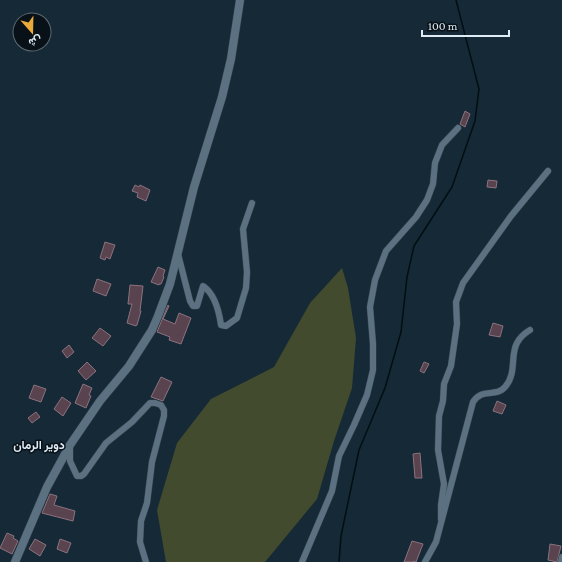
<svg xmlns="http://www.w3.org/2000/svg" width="562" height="562" viewBox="0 0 562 562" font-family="'Crimson Pro',Vazirmatn,serif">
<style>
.green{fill:#424b2e}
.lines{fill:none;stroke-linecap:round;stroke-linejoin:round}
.stream{stroke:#010f11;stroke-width:1.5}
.building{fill:#59434e;stroke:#8b727e}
.minor-casing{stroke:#374651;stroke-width:7}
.tertiary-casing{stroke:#374651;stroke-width:9}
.minor{stroke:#5b7181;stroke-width:6}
.tertiary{stroke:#5b7181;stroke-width:8}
.labels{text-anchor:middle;stroke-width:3;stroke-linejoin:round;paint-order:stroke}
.quarter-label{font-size:12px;font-weight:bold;fill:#e0ecf5;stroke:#081117}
</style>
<rect width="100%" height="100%" fill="#162936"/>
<path class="green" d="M342,268l6,20 8,50 -4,50 -18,53 -17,58 -52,63h-99l-9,-52 20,-67 34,-44 63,-32 36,-64z"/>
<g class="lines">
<path class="stream" d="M339,562l2,-26 18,-86 26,-62 16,-56 6,-55 7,-31 38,-59 23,-66 4,-32 -23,-89"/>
</g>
<g class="building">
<path d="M465,111l5,3 -5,13 -5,-3z"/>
<path d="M488,180l9,1 -1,7 -9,-1z"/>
<path d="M135,185l4,2 1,-2 10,5 -4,11 -9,-4 1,-4 -6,-2z"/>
<path d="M105,242l10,3 -5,14 -4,-2 -1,3 -5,-2z"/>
<path d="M158,267l7,3 -2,6 1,1 -3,7h-2v1l-8,-3z"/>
<path d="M97,279l14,5 -5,12 -13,-5z"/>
<path d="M130,285l13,1 -3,25h1l-4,14 -1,1 -9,-3 5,-19h-4z"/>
<path d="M168,305l1,1 -6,13 12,5 4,-11 12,5 -10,26 -12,-4 1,-3 -13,-5z"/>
<path d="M493,323l10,3 -3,11 -11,-2z"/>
<path d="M100,328l11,8 -8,10 -11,-8z"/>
<path d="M69,345l5,7 -7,6 -5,-7z"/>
<path d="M87,362l9,9 -10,9 -8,-9z"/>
<path d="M424,362l5,2 -5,9 -4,-2z"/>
<path d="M161,377l11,5 -9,19 -12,-4z"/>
<path d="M83,384l9,4 -3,7 2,1 -5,12 -11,-5z"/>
<path d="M34,385l12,4 -5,13 -12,-4z"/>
<path d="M62,397l9,6 -8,13 -9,-7z"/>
<path d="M497,401l9,4 -4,9 -9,-3z"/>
<path d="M36,412l4,5 -8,6 -4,-5z"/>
<path d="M420,453l2,25h-7l-2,-24z"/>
<path d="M50,494l7,2 -3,9 21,6 -2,10 -31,-8z"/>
<path d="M7,533l7,3 -1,2 5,3 -6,13 -12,-6z"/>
<path d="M35,539l11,6 -6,11 -11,-7z"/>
<path d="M60,539l11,4 -4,10 -10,-4z"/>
<path d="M412,541l11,3 -7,18 -2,-1 -1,1h-9z"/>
<path d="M550,544l11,2 -4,16 -9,-2z"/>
</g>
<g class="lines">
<defs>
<g id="minor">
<path d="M178,254l12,47 3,5h4l6,-20c12,8 16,25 18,39l5,1 11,-8 9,-30 1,-16 -4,-43 9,-26"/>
<path d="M70,445v16l7,15h4l3,-2 22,-31 26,-21 18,-19h5l6,2 3,5v6l-12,46 -5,41 -6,18 -1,21 6,20"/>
<path d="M441,519v-14l3,-21 -6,-34 1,-34 4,-15 1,-17 7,-18 6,-42 -1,-22 7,-19 48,-67 37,-45"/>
<path d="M302,562l30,-71 7,-35 15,-31 13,-30 6,-25v-26l-3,-37 5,-27 11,-29 30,-34 11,-17 6,-16 2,-21 7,-18 16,-17"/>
<path d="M425,562l11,-20 37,-140c10,-15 23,-4 32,-15 12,-13 5,-32 12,-44 3,-6 8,-10 13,-13"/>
<path d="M561,562l1,-5"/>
</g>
<path id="tertiary" d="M15,562l32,-75 23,-42 30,-44 29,-35 23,-36 6,-14 12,-32 24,-97 28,-90 9,-38 9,-59"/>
</defs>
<use href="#minor" class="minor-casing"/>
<use href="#tertiary" class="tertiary-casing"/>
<use href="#minor" class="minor"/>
<use href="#tertiary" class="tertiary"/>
</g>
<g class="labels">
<g class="quarter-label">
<text x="39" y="449">دوير الرمان</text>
</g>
</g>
<g transform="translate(32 32) rotate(160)"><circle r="19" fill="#081117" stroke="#5e6970"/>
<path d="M0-3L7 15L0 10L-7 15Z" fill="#eaaa39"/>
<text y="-6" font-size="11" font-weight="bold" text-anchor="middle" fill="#e0ecf5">ش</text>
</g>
<path d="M422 30v6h87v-6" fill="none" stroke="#e0ecf5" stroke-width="2"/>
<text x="428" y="30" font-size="12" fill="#e0ecf5" stroke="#081117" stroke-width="3" paint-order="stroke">100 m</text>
</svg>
